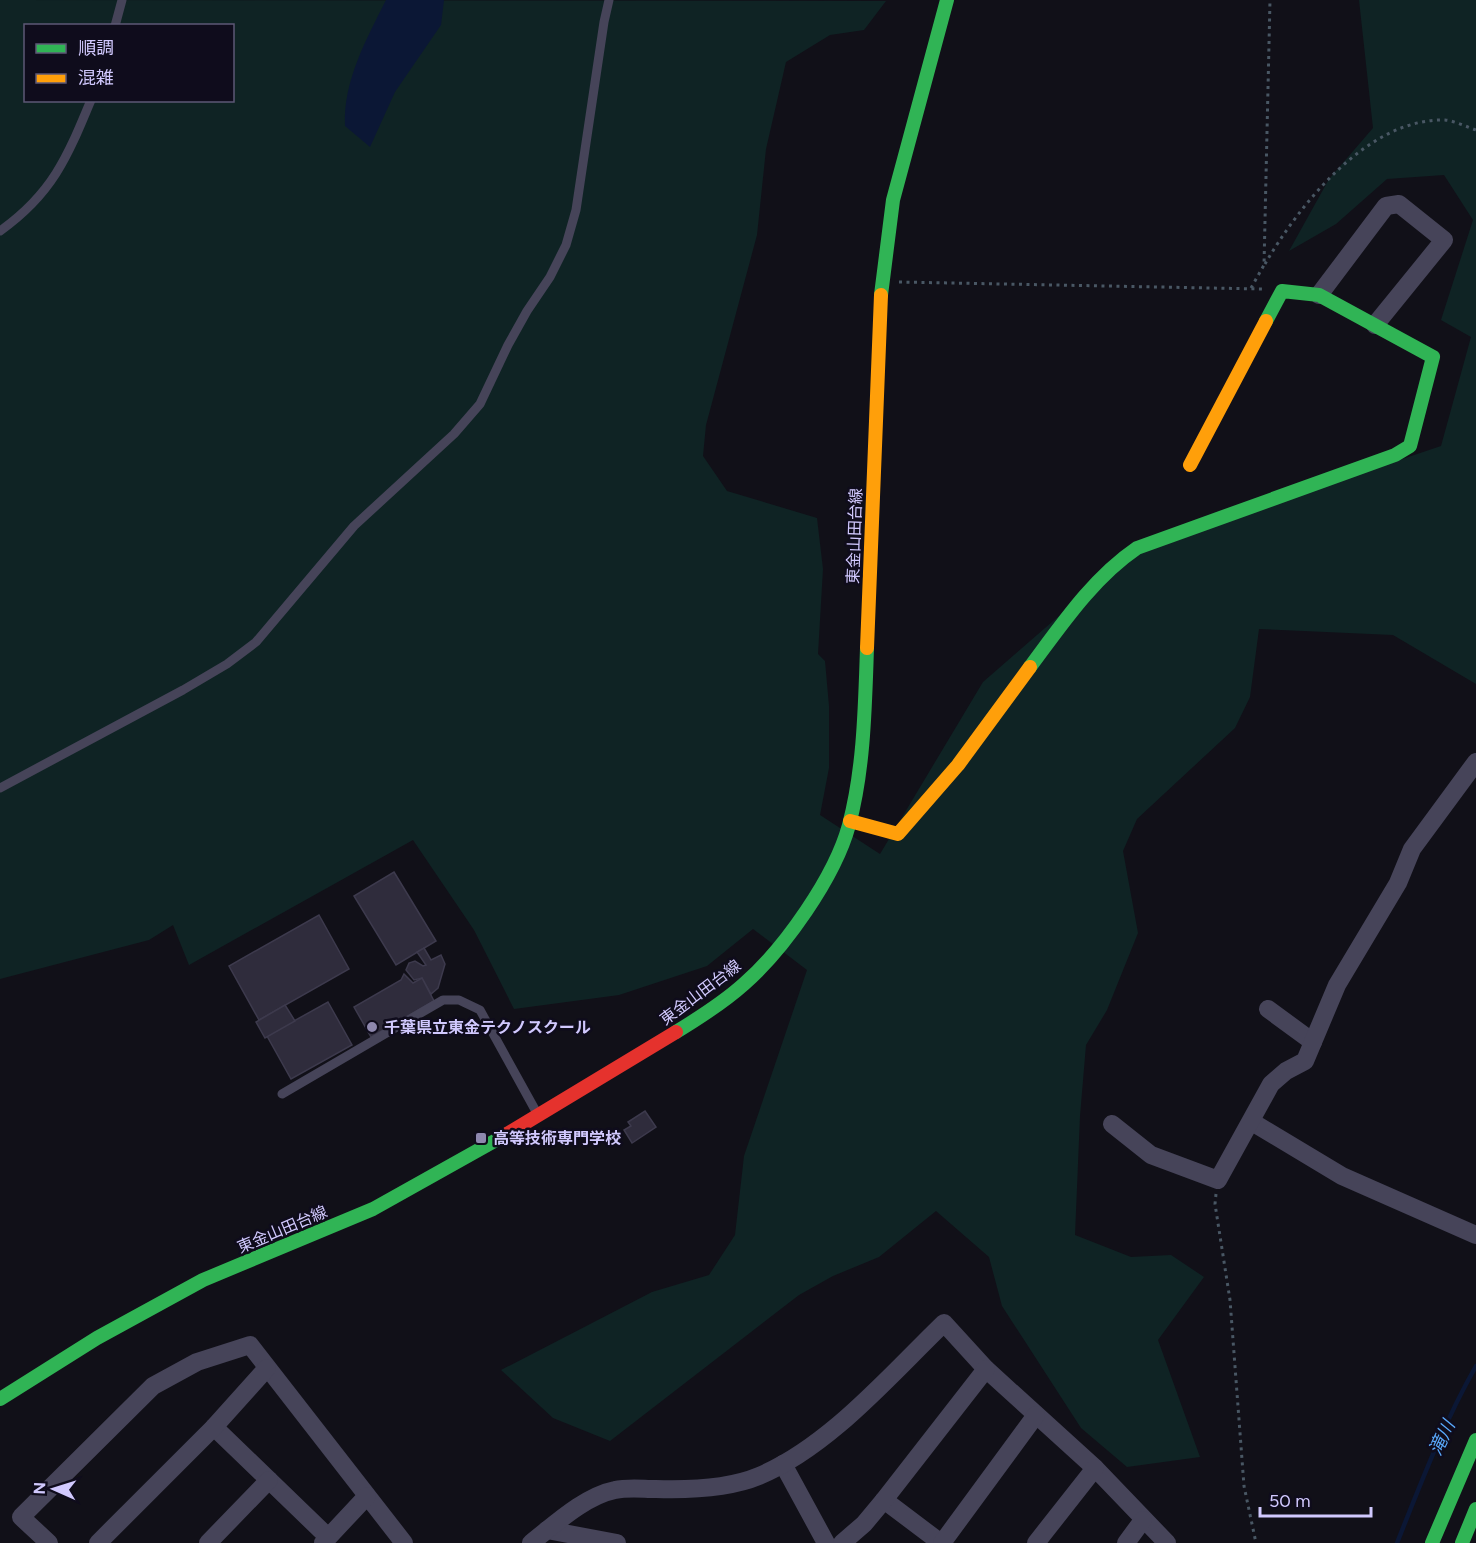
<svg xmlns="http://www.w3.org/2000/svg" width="1476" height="1543" viewBox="0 0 1476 1543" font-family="Figtree,'Noto Sans JP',sans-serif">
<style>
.green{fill:#0f2324;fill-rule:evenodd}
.water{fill:#0b1735}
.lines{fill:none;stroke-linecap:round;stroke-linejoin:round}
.stream{stroke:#0b1735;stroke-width:4.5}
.building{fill:#2f2c3c;stroke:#3d3a4d;stroke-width:1.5}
.path{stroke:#495764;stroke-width:3;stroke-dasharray:3 4.5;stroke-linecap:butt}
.lane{stroke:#464459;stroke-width:9}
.street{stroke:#464459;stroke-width:18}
.fast{stroke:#30b455;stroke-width:14}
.slow{stroke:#ff9f0a;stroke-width:14}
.jam{stroke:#e5322d;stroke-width:14}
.poi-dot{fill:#8e88ae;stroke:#0f0c1c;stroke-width:2}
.labels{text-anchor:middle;stroke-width:5;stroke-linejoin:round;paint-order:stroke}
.street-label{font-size:16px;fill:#d1c9fe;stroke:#0f0c1c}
.poi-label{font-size:16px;font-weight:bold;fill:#d1c9fe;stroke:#0f0c1c;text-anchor:start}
.water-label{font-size:18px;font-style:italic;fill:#59a9fb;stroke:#0f0c1c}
</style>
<rect width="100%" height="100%" fill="#111018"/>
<path class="green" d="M0,0l886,1 -22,29 -34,5 -44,27 -20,87 -9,86 -51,190 -3,31 24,35 90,27 6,51 -5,85 7,7 4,45v62l-9,47 60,39 103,-172 154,-134 304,-102 30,-109 -30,-17 32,-100 -29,-45 -57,4 -51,45 -47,27 40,-72 44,-51 -14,-128h117v684l-83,-49 -134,-6 -9,68 -15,31 -98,91 -14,32 15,82 -31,77 -21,35 -6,71 -5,119 56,22 40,-2 33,22 -46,63 42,117 -73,10 -46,-39 -79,-122 -13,-49 -53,-46 -57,46 -46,19 -34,19 -189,146 -57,-23 -52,-48 151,-78 57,-17 26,-40 9,-79 63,-186 -54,-41 -46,37 -88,29 -105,14 -40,-79 -61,-90 -224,125 -16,-40 -24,15 -149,39zM26,26h206v74h-206z"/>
<path class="water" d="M386,0h58l-3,25 -46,67 -25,55 -25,-21c-2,-45 21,-86 41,-126z"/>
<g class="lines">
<path class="stream" d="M1397,1543c24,-60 47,-121 79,-177"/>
</g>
<g class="building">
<path d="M394,872l42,69 -40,24 -42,-69z"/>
<path d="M319,915l30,54 -90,51 -30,-54z"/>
<path d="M424,948l7,12 10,-5 4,9 -7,24 -7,6 -9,-16 -8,2 -8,-10 3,-7 6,-2 8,5 3,-1 -9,-13z"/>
<path d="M404,974l9,9 9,-5 12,23 -63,36 -17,-30 47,-27z"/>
<path d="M328,1002l24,43 -61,34 -24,-43z"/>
<path d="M285,1005l10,16 -30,17 -9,-16z"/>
<path d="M645,1111l11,16 -24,16 -8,-13 7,-4 -3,-4z"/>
</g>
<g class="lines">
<g class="path">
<path d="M1265,264c35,-60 103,-146 180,-144 10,1 22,7 31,10"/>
<path d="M899,282l363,7"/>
<path d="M1251,288l13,-23 6,-265"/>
<path d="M1216,1194l-1,10 15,96 14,186 12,57"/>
</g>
<g class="lane">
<path d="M115,26l7,-26"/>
<path d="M0,231c52,-37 67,-73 91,-131"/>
<path d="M0,788l183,-98 44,-26 29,-22 98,-116 100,-92 26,-30 28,-59 19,-34 23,-34 16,-32 10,-35 28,-188 5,-22"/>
<path d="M282,1094l161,-94h16l21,10 58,105"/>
</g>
<g class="street">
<path d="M1319,295l67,-89 13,-2 45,36 -69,85"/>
<path d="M1268,1009l45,33"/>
<path d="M1252,1122l90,54 134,59"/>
<path d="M1112,1124l39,31 67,25 53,-96 15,-13 19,-10 32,-76 61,-102 14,-34 64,-87"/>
<path d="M214,1427l114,110"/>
<path d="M783,1464l43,79"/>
<path d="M884,1500l57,43"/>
<path d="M547,1530l70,13"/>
<path d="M49,1543l-28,-26 132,-131 44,-24 53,-17 154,198"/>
<path d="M98,1543l116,-116 53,-59"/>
<path d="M208,1543l61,-63"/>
<path d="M323,1543l44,-47"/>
<path d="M531,1543c24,-19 54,-47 84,-53 13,-3 28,-1 41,-1 33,1 72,0 103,-13 70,-29 131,-101 185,-153l42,46 109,99 72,75"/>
<path d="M842,1543l22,-19 20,-24 102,-131"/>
<path d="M942,1543l94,-128"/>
<path d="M1036,1543l59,-75"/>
<path d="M1126,1543l17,-23"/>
</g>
<g class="fast">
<path d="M881,295l12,-95 54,-200"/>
<path d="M1030,667c32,-43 63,-89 107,-119l258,-93 15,-9 23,-89 -114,-62 -37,-4 -16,30"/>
<path d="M676,1032c23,-14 48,-30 68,-48 40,-35 91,-107 105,-159 15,-56 16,-119 18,-177"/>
<path d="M0,1399l97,-61 106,-58 170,-71 134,-75"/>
<path d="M1432,1543l44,-103"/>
<path d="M1462,1543l14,-34"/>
</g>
<g class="slow">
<path d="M1190,465l76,-144"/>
<path d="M867,648l14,-353"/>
<path d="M850,821l48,13 60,-69 72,-98"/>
</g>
<path class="jam" d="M507,1134l169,-102"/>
</g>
<g class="poi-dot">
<circle cx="372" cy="1027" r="6"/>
<rect x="475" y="1132" width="12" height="12" rx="3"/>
</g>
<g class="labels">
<g class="street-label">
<text transform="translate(854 536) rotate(-88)" y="6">東金山田台線</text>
<text transform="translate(700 992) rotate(-37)" y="6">東金山田台線</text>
<text transform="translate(282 1229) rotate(-23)" y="6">東金山田台線</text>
</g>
<g class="poi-label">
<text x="384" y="1033">千葉県立東金テクノスクール</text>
<text x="493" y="1144">高等技術専門学校</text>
</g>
<g class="water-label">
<text transform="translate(1442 1438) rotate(-65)" y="6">滝川</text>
</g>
</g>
<rect x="24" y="24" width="210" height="78" fill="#0f0c1c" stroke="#5d5876" stroke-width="1.5"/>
<rect x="36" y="44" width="30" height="9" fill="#30b455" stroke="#5d5876" stroke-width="1.5"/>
<text x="78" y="54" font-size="18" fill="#d1c9fe">順調</text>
<rect x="36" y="74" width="30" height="9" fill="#ff9f0a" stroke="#5d5876" stroke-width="1.5"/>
<text x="78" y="84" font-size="18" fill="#d1c9fe">混雑</text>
<g transform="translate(54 1489) rotate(273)" stroke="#0f0c1c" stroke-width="4.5" paint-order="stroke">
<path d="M0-4.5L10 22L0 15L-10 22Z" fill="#d1c9fe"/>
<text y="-9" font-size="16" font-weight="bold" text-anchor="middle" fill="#d1c9fe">N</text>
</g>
<path d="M1260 1507v9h111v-9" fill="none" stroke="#d1c9fe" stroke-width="3"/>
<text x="1269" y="1507" font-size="18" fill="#d1c9fe" stroke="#0f0c1c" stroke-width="4.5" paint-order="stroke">50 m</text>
</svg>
